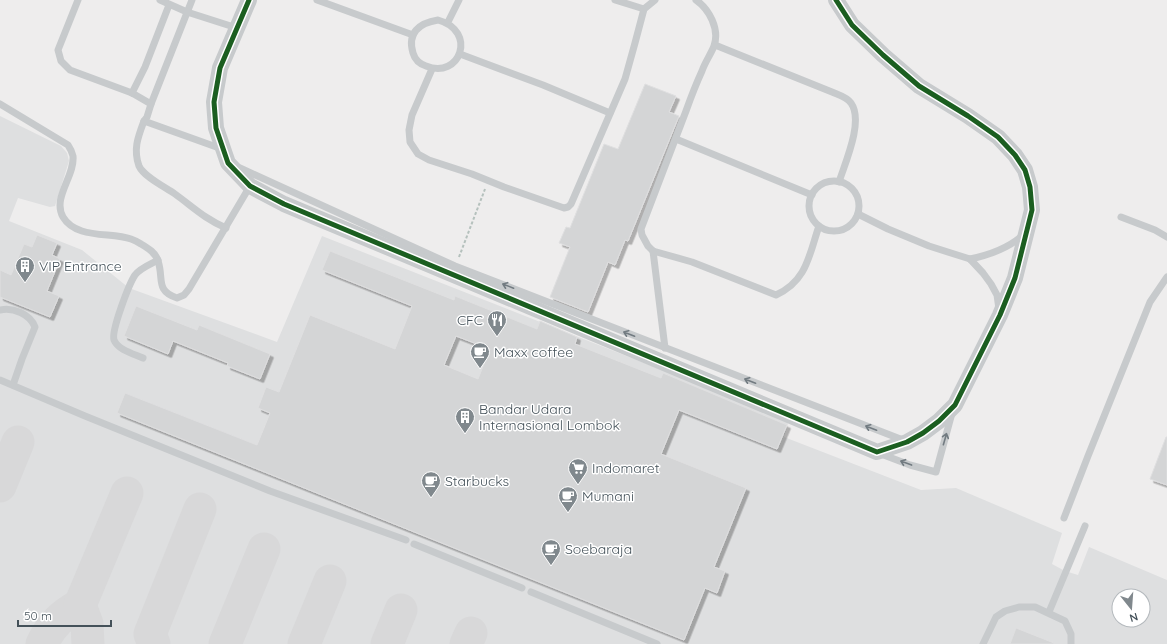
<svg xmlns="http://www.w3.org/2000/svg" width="1167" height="644" viewBox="0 0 1167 644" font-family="Quicksand,sans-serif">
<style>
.airport{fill:#dedfe0;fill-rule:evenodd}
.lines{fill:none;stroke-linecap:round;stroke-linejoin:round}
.taxiway{stroke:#d8d8d9;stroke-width:33}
.building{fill:#d4d5d6;stroke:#dfdfe0;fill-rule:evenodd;filter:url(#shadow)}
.path{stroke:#b5c1bd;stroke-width:2;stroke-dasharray:3 2;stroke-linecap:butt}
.service{stroke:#c7cacc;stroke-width:7}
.tertiary{stroke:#c7cacc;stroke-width:16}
.cycleway-casing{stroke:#fff;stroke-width:8}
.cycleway{stroke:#1b5e20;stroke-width:5}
.oneway{stroke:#727b81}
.labels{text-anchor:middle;stroke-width:3;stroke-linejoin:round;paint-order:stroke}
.poi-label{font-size:14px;fill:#445159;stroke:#fff;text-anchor:start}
</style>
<defs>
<filter id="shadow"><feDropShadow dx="3.5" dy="3.5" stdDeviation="0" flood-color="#0004"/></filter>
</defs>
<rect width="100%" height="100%" fill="#eeeded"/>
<path class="airport" d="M0,116l61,30 6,7 2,8 -14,45 -5,1 -32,-9 -9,23 73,29 47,38 148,54 45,-106 467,184 -5,17 137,53 35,-2 106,45 -10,31 13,7 13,4 11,-28 78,33v64h-1167zM1119,596h24v24h-24z"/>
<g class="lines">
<g class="taxiway">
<path d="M0,486l18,-44"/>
<path d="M42,644c9,-19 20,-29 38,-39"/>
<path d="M88,644l-1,-20 -7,-19 47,-112"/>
<path d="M154,644l-4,-10 50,-125"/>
<path d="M225,644l39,-95"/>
<path d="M304,644l26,-63"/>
<path d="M387,644l14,-34"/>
<path d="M466,644l5,-11"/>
</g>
</g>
<g class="building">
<path d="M645,84l31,12 -7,16 10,4 -51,125 -3,-1 -10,25 -7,-3 -20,50 -38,-15 20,-50 -11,-4 7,-16 4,1 34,-84 14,5z"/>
<path d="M37,235l20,8 -5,12 8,4 -13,32 12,5 -9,21 -50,-20v-27l11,5 13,-31 8,3z"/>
<path d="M330,251l124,49 1,-4 82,33 3,-8 37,16 -2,7 86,34 2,-5 124,52 -10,24 -98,-39 -18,44 85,34 -32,79 11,4 -8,22 -12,-5 -21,52 -567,-227 8,-20 132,52 13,-32 -12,-5 8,-21 13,5 31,-77 85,34 17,-43 -90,-36zM456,336l34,13 -12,30 -34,-14z"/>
<path d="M136,306l61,24 2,-5 71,29 -10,25 -33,-13 1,-3 -55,-22 -5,13 -44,-18z"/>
<path d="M1166,437h1v48l-17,-6z"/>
<path d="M1016,628l38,15v1h-44z"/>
</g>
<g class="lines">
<path class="path" d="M459,257l26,-68"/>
<g class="service">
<path d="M78,0l-20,50 3,11 9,9 62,23 19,11 41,-104"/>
<path d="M160,0l27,12 50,16"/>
<path d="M317,0l96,35"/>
<path d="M615,0l29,9"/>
<path d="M696,0c13,9 24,29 18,46 -3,8 -9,16 -12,25 -6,13 -11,26 -16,40l-45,118 1,6 6,11 5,5 39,11 84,33c31,-14 33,-40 43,-69"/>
<path d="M438,20c40,11 22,60 -12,46 -6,-2 -11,-6 -13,-13 -6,-20 6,-30 25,-33z"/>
<path d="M448,22l11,-22"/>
<path d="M715,45l117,47c7,3 15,5 19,11 13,18 -6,60 -12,79"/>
<path d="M460,54l83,31 67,28"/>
<path d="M432,69l-20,46 -3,15 1,12 8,12 11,6 43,14 32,13 60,21 4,-1 3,-3 54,-125 10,-36 9,-34 11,-9"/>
<path d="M132,93l13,-26 24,-62"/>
<path d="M0,104l68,41c2,3 4,7 5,11 2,20 -21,42 -10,61 13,22 47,15 68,22 3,1 7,3 10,5 7,4 15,9 17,17 6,17 -3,30 19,37l7,-3 5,-6 61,-103"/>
<path d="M151,104l-4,13 -3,4 78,28"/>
<path d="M144,121c-6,16 -11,28 -5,45 5,11 26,21 36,28 18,13 30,25 51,34"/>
<path d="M676,139l136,56"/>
<path d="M240,168l215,98 448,174"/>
<circle cx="834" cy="206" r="25"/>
<path d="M858,214l30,15 41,17 41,13 13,14 8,11 6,11 2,14"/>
<path d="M1121,217l34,13 12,7"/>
<path d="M653,251l12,97"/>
<path d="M970,259c19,-4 38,-10 53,-24"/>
<path d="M0,310c13,-3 30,4 35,17l-13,32 -9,26"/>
<path d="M143,358c-9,-4 -25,-8 -29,-18 -3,-9 15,-56 21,-65 5,-7 16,-11 23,-15"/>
<path d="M0,380l85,36 185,75 136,49"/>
<path d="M881,454l29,11 26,7 16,-59"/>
<path d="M1064,518l24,-62 62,-154 17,-25"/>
<path d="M414,544l108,44"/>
<path d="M531,592l126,52"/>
<path d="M1049,612l36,-86"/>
<path d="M983,644l13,-27 9,-6 14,-4h16l30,14 6,13v10"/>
</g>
<path class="tertiary" d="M249,0l-29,68 -6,34 2,26 12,35 22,23 34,18 593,248 30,-10 16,-9 16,-12 16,-16 45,-90 15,-37 17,-68 -2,-23 -5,-17 -10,-15 -17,-18 -30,-21 -49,-30 -36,-31 -31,-30 -16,-25"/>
<defs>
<path id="cycleway" d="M249,0l-29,68 -6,34 2,26 12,35 22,23 34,18 593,248 30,-10 16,-9 16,-12 16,-16 45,-90 15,-37 17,-68 -2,-23 -5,-17 -10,-15 -17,-18 -30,-21 -49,-30 -36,-31 -31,-30 -16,-25"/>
</defs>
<use href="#cycleway" class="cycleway-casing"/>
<use href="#cycleway" class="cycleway"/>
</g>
<defs><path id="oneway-shaft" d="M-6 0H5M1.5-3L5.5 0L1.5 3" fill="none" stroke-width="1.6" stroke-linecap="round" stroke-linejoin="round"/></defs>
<g class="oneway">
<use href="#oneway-shaft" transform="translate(508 286) rotate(-159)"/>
<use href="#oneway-shaft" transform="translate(629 334) rotate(-159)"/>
<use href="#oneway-shaft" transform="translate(750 381) rotate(-159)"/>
<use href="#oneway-shaft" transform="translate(871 428) rotate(-159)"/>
<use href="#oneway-shaft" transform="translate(945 439) rotate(-74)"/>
<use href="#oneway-shaft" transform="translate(906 463) rotate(-160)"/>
</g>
<defs>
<symbol id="building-pin" viewBox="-11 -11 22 30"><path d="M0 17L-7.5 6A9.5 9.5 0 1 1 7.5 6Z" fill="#80888d" stroke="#fff"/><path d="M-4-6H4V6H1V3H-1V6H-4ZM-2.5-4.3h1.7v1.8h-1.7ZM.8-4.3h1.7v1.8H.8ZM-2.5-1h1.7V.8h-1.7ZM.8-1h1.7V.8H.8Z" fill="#fff"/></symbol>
<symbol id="restaurant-pin" viewBox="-11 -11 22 30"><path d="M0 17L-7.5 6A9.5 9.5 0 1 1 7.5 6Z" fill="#80888d" stroke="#fff"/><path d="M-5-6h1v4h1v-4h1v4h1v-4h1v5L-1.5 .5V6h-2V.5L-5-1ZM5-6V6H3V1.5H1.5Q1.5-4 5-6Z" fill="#fff"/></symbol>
<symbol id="cafe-pin" viewBox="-11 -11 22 30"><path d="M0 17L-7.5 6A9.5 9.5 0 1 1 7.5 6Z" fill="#80888d" stroke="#fff"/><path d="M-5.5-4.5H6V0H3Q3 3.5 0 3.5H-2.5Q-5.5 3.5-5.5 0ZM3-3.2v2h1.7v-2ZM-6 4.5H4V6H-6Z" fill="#fff"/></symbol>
<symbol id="supermarket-pin" viewBox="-11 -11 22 30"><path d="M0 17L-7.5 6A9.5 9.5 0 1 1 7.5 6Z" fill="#80888d" stroke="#fff"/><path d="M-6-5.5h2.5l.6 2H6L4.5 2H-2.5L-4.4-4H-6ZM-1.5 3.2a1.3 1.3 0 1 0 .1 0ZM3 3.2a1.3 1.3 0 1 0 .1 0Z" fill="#fff"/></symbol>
</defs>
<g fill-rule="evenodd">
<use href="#building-pin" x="14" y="255" width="22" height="30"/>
<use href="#restaurant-pin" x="486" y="309" width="22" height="30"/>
<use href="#cafe-pin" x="469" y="341" width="22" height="30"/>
<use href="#building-pin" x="454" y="406" width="22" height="30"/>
<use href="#supermarket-pin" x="567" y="457" width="22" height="30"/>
<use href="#cafe-pin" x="420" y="470" width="22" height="30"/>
<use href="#cafe-pin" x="557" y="485" width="22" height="30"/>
<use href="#cafe-pin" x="540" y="538" width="22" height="30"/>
</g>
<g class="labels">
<g class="poi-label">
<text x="39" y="271">VIP Entrance</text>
<text x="483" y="325" text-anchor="end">CFC</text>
<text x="494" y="357">Maxx coffee</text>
<text x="479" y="414">Bandar Udara<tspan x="479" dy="16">Internasional Lombok</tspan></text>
<text x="592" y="473">Indomaret</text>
<text x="445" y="486">Starbucks</text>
<text x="582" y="501">Mumani</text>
<text x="565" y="554">Soebaraja</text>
</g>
</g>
<g transform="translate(1131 608) rotate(163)"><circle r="19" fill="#ffffff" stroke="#b4b9bd"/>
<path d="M0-3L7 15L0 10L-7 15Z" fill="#80888d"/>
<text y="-6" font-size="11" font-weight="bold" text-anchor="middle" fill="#445159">N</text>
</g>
<path d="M18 620v6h93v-6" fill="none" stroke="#445159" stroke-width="2"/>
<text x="24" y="620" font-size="12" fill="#445159" stroke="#ffffff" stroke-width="3" paint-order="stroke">50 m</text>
</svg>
